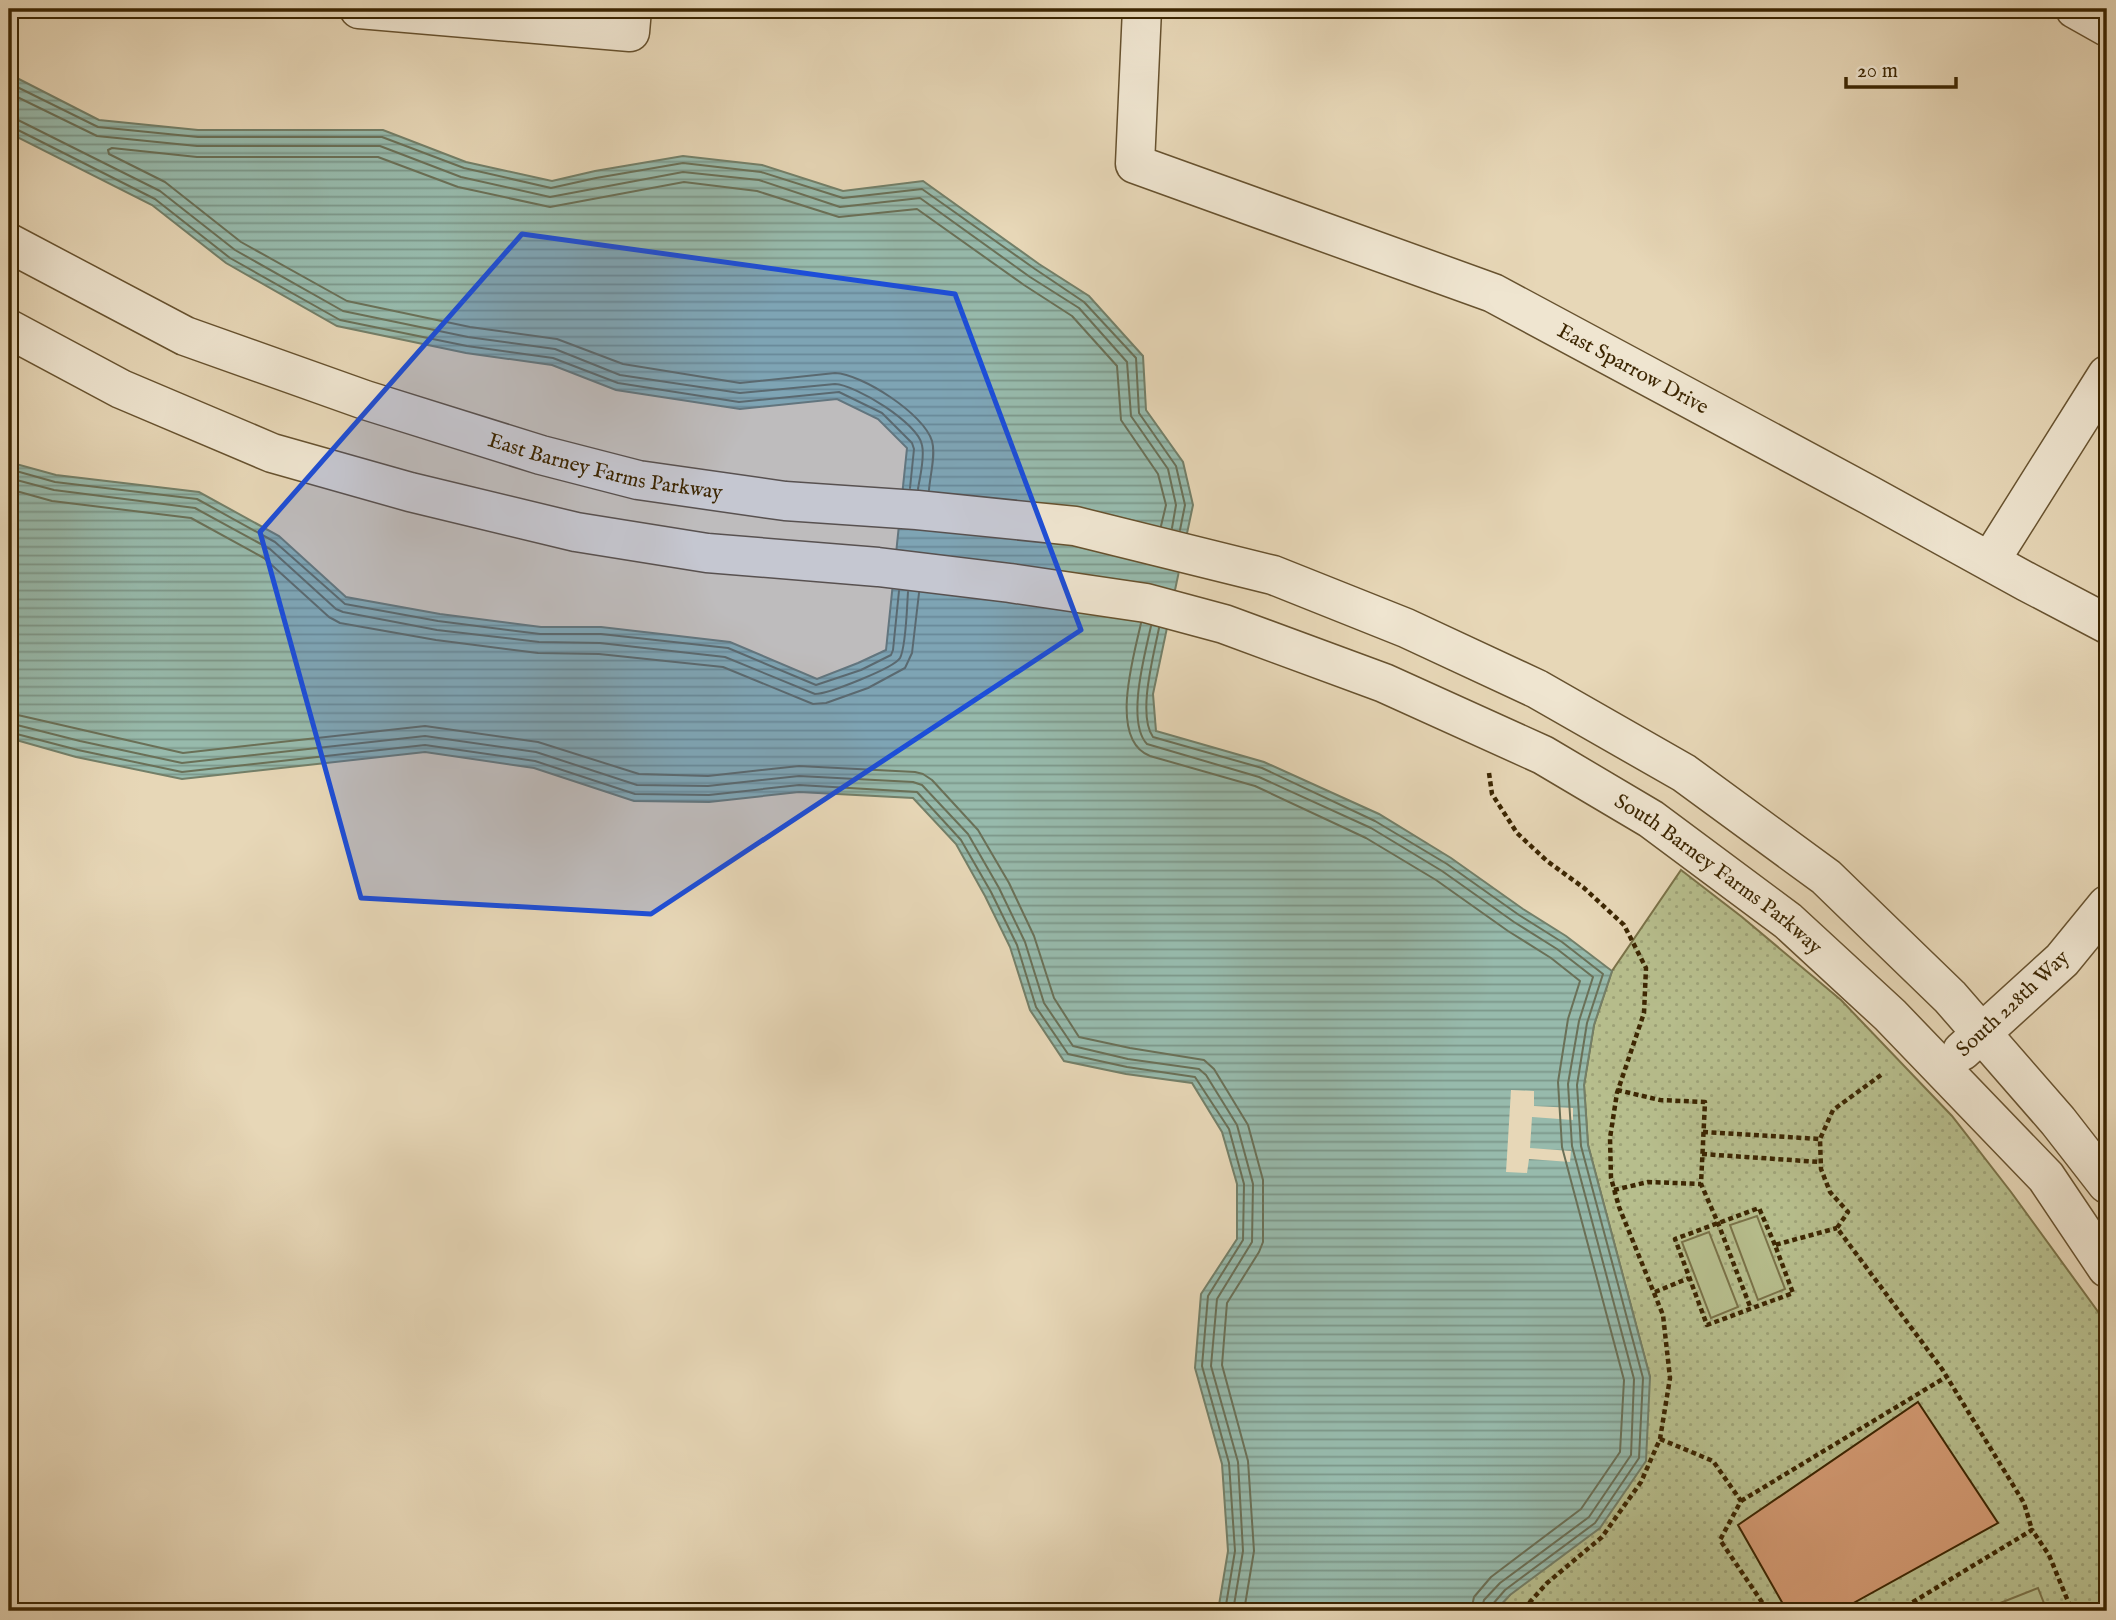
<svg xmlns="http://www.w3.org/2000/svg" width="2116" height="1620" viewBox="0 0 2116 1620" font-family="'IM FELL English',serif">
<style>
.park{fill:url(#park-dots);stroke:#7a7248;stroke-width:2}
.pitch{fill:#b7be8d;stroke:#7a7248;stroke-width:2}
.water{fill:url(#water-rules);stroke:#737f68;stroke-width:2}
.pier{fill:#e7d7b7}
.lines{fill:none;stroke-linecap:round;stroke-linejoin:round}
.shore{stroke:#6a7057;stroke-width:2}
.building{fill:#d39a73;stroke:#3c2602;stroke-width:2}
.minor-casing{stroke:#67522f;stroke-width:41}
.path{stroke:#3c2602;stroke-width:4.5;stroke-dasharray:5 3.5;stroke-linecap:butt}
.minor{stroke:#efe5d0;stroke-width:38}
.marked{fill:#1d4ed8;fill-opacity:0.2;stroke:#1d4ed8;stroke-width:5;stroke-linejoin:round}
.labels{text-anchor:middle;stroke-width:5;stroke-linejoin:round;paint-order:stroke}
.street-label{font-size:21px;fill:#3c2602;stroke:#efe5d0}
</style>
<defs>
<pattern id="park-dots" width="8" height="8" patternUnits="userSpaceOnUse" patternTransform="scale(1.75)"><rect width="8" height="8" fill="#b7be8d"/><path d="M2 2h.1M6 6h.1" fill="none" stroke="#9ea378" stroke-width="1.8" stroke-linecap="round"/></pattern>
<pattern id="water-rules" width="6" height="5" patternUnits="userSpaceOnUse" patternTransform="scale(1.75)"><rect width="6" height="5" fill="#97baac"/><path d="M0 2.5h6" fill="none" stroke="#7c978a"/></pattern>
</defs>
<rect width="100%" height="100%" fill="#e7d7b7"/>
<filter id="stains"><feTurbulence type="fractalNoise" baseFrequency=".00286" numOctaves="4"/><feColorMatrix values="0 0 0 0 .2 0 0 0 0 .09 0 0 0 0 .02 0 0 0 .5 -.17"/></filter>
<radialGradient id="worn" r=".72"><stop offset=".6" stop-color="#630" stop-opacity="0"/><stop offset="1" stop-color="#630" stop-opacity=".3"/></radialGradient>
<path class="park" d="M1681,870l61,47 99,83 111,116 59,76 96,132v287h-612l15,-16 140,-218 -62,-232 -4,-60 10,-60 18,-54z"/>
<g class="pitch">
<path d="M1757,1216l28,73 -27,11 -28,-75z"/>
<path d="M1709,1232l29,75 -27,11 -29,-76z"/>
<path d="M2038,1588l9,23h-67z"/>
</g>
<path class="water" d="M9,74l90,46 99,10h185l83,32 86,19 43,-10 88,-15 79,9 81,26 80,-10 116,83 50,32 54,60 3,54 37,52 10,43 -40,189 3,37 108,31 115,52 72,44 72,51 43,27 46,35 -18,54 -10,60 4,60 62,232 -4,84 -46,67 -90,67 -15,16h-277l10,-60 -6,-87 -27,-96 6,-74 36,-55v-55l-15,-52 -30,-49 -66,-9 -62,-13 -34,-51 -20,-63 -25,-51 -29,-52 -43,-46 -114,-6 -90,10 -75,-1 -100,-33 -109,-16 -243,27 -106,-22 -67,-19v-276l47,13 143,17 80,44 67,61 94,17 101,13h60l129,15 87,37 41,-16 28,-13 21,-202 -29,-29 -41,-20 -97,10 -124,-19 -64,-25 -86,-12 -129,-27 -111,-63 -74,-58 -143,-72z"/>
<path class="pier" d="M1511,1090l23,1v15l39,2v12l-41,-3 -2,31 41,3 -1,11 -41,-3 -2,14 -21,-1z"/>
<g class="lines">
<g class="shore">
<path d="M9,83l89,44 100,10h184l82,31 87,20 45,-10 87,-15 78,9 82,26 79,-9 113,80 49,33 52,56 3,55 37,53 9,39 -5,25"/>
<path d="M9,93l88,43 100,10h183l81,31 89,20 133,-25 76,8 81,27 80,-9 110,79 49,31 48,54 4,54 37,53 8,36 -4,23"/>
<path d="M9,119l9,1 142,71 75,59 108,61 125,26 87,12 65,26 120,18 95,-9c21,1 83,39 87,61 3,13 -2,31 -4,44"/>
<path d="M9,127l5,1 141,71 75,59 110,62 127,26 86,12 65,25 121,19 100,-10 43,21 30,30 2,6 -4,39"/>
<path d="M9,469l46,13 142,17 78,43 70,62 93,17 102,13h61l127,14 88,37 45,-15 30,-15 2,-5 6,-59"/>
<path d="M9,478l45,12 141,18 75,41 66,60 7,3 94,18 102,12 61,1 125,14 90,37c13,0 79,-26 85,-36 6,-11 7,-52 8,-66"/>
<path d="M9,489l43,12 139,17 73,40 65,59 11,6 96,17 102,13 61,1 124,13 90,37 13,-1 42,-15 37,-20 7,-15 7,-60"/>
<path d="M929,490c1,-15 7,-35 3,-49 -8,-27 -70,-67 -97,-68l-95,10 -117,-19 -66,-25 -87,-12 -123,-26 -106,-59 -76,-60 -56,-28 -1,-4 4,-2 85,9h181l80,30 92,20 134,-25 73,9 82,26 78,-8 107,76 48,31 45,50 4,54 37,54 8,31 -5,21"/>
<path d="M1141,623c-7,33 -33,117 9,133l105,30 111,52 70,42 72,51 43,27 29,23 -12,38 -10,63 4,65 62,233 -4,72 -39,57 -90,68 -17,20 -3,14"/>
<path d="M1151,626c-6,28 -25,96 -4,118l112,33 112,51 71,43 72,51 43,27 36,28 -14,44 -11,63 4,62 62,233 -3,76 -42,62 -89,66 -16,17 -3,11"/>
<path d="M1159,628c-5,26 -22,87 -6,109l109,31 113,53 72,43 72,51 43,27 41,32 -16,49 -10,62 4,61 62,232 -4,80 -44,65 -90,67 -13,15 -2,6"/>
<path d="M9,713l174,40 242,-27 113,16 101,32 69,2 91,-10 116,6 8,2 9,6 46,50 31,53 25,53 20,62 25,39 51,11 74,12 10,9 34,56 15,55v62l-4,10 -32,51 -5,62 26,96 6,90 -10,60"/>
<path d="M9,723l71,18 102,22 243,-27 111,16 101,33 71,1 91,-10 114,6 9,3 46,49 31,54 26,54 19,61 29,43 55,13 71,10 7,6 31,50 16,59 -1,58 -35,57 -6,67 27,96 5,89 -10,60"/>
<path d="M9,732l69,18 104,22 243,-27 110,16 100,33 74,1 90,-10 118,7 44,48 30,52 26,53 19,62 32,47 59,13 68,10 34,52 15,55 -1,56 -35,56 -6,70 27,97 6,88 -10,60"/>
</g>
</g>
<path class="building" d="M1918,1402l80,121 -159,88h-52l-49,-86z"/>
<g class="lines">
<defs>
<g id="minor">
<path d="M359,9l271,23 2,-23"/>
<path id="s1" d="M1142,9l-7,155 358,129 376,202 158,87 80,42"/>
<path d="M2075,9l32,18"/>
<path id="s2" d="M9,243l176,93 180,64 176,55 97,25 147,21 132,9 158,16 198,49 133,53 131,61 147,84 142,104 124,120 108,124 49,63"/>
<path id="s3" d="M9,329l112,60 151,64 138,39 166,40 131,21 171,14 132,16 136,20 78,21 160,59 159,72 108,64 137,102 102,94 156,162 61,91"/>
<path d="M1990,561l117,-186"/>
<path d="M1962,1051l100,-91 45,-55"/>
</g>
</defs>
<use href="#minor" class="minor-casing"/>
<g class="path">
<path d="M1489,773l3,21 25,39 30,28 37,27 40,37 22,43 -2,45 -27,80 -7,45 1,40 8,29 44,108 7,63 -10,61 -19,43 -39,55 -55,46 -25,28"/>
<path d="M1881,1075l-48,35 -13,29 1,30 9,23 18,20 -11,16 105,141 82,134 8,27"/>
<path d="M1617,1090l43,10 45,2 -4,82 17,39 33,86"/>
<path d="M1703,1132l117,7"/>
<path d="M1702,1154l118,8"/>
<path d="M1614,1190l34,-8 53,2"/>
<path d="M1775,1245l-16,-37 -84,31 32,86 86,-32 -18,-48 62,-17"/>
<path d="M1655,1292l34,-14"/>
<path d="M1660,1439l53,22 28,40 -21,39 48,71"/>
<path d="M1741,1501l205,-124"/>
<path d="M1951,1606l2,5"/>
<path d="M1898,1611l134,-81 17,25 23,56"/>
</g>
<use href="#minor" class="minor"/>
</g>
<path class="marked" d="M522,234l433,60 126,336 -430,284 -290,-16 -101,-366z"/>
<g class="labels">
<g class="street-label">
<text dy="7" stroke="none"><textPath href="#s1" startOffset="695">East Sparrow Drive</textPath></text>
<text dy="7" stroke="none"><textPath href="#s2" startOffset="640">East Barney Farms Parkway</textPath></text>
<text dy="7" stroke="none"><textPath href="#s3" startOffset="1818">South Barney Farms Parkway</textPath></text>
<text transform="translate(2012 1003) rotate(-43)" y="7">South 228th Way</text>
</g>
</g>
<rect width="2116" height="1620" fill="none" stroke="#e7d7b7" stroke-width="35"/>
<rect x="10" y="10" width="2095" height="1599" fill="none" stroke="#3c2602" stroke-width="3.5"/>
<rect x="18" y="18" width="2081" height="1585" fill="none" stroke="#3c2602" stroke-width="2"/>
<path d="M1846 77v10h110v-10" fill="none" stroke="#3c2602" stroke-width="3.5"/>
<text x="1857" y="77" font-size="21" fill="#3c2602" stroke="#efe5d0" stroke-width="5" paint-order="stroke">20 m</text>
<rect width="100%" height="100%" filter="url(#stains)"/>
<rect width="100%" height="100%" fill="url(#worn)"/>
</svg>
